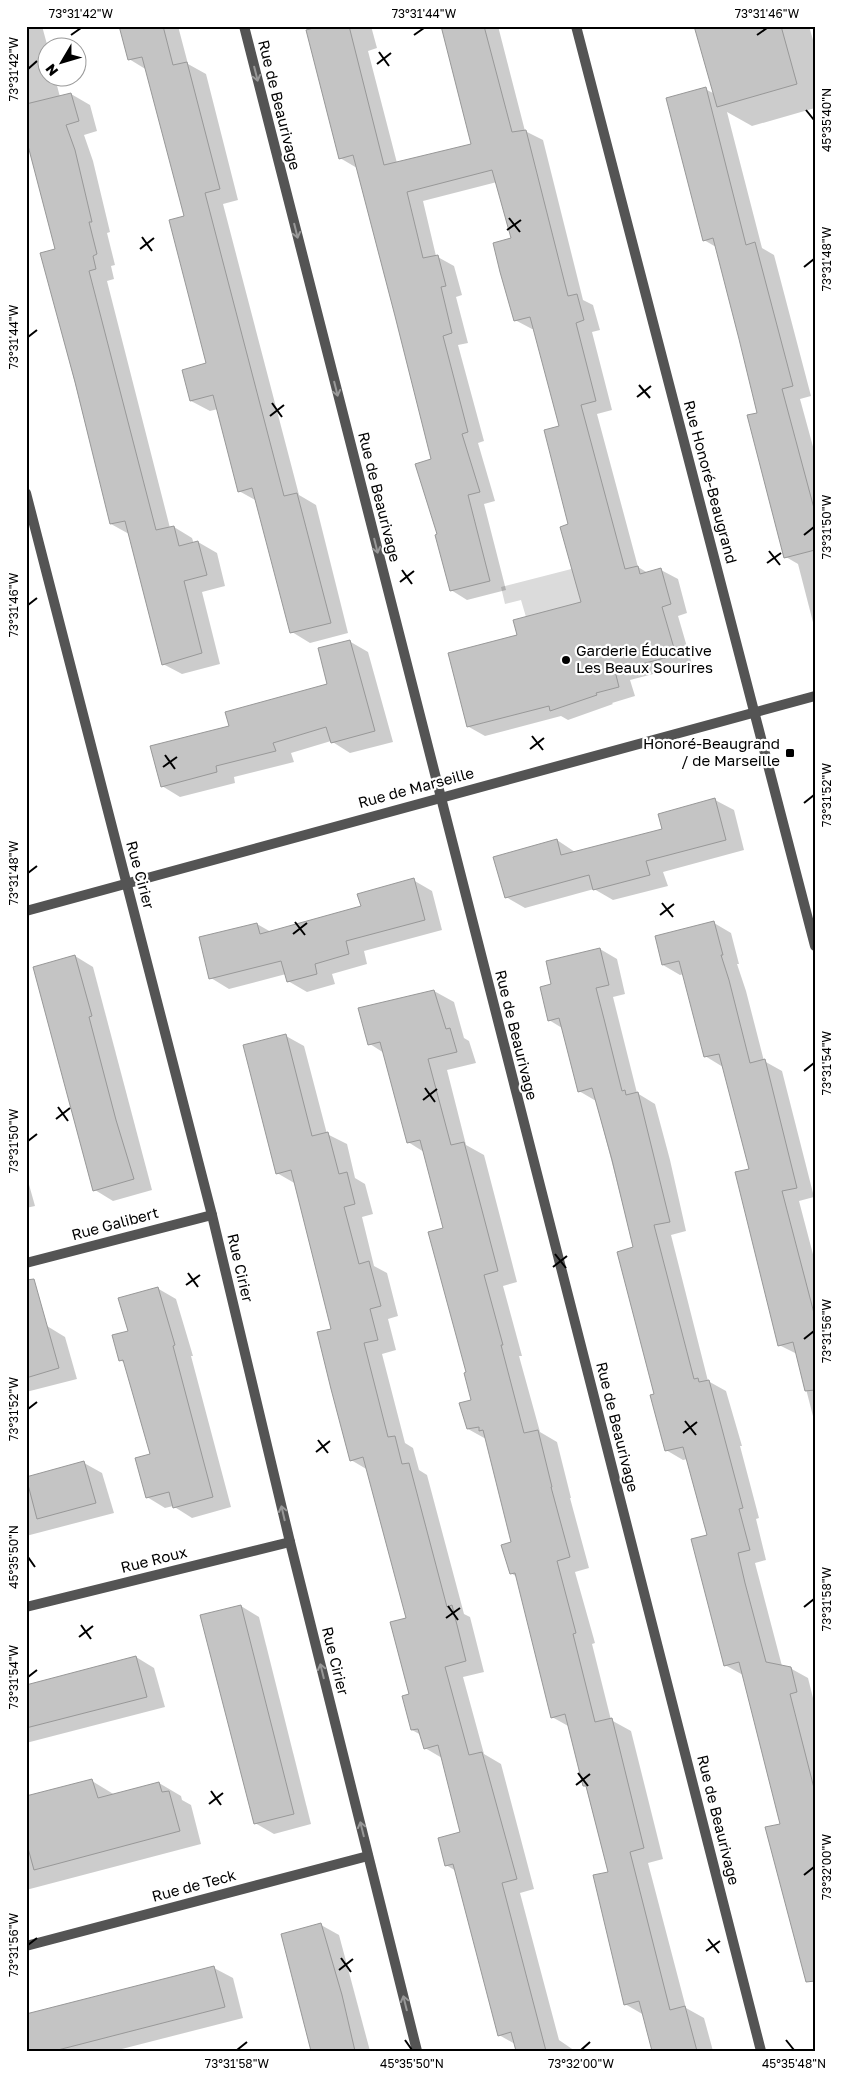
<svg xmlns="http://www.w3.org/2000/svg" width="841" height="2077" viewBox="0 0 841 2077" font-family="'Golos Text',sans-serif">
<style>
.green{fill:#dbdbdb}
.shadow{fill:#0003}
.building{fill:#c4c4c4;stroke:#989898}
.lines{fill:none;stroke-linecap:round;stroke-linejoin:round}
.minor{stroke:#545454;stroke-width:10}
.tertiary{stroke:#545454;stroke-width:10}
.oneway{stroke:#989898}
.ticks{fill:none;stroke:#000;stroke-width:2}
.poi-dot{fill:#000;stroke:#fff;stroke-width:2}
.labels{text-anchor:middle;stroke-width:4.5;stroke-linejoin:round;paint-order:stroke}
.street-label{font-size:15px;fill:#000;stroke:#fff}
.poi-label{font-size:15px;fill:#000;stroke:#fff;text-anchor:start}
.neatline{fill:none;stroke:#000;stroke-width:2}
.ticks-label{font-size:12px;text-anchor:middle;fill:#000}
</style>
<rect width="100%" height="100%" fill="#fff"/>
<path class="green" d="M587,565l18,68 -79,-16 -5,-17 -16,4 -4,-17z"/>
<g class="shadow">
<path d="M26,26h16l6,22v30h7l5,19 11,-3 19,11 7,26 -13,4 9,26 17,71 -3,1 8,32 -4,1 3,13 -7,2 63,247 4,-1 18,11 2,6 4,-2 19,11 8,33 -23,6 18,72 -38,10 -19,-10 -34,-130 -18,-10 -69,-270 15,-4 -31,-117z"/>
<path d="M120,26h58l10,38 18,10 32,126 -15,4 19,73 57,218 17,10 32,128 -38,10 -18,-11 -35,-131 -18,-10 -21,-82 -8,2 -19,-10 17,-37 -23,-147 -38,-147 -18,-11z"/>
<path d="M322,26h49l6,22 -9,3 29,112 75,-18 -30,-119h56l27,105 18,9 40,160 10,5 7,25 -8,2 20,78 -15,4 41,153 10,6 13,-3 17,9 9,34 -9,3 14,48 -62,16 5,16 -23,7 1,1 -45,16 -7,-4 -76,20 -16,-9 49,-91 64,-33 -12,-78 -10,-98 -26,-98h-2l-17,-9 -3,-82 -15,-56 -74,19 13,55 18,10 8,29 -6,2 12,46 -10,2 26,96 -6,2 17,58 -11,3 22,86 -39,10 -16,-10 -13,-55 -5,-75 -76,-292 -17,-10z"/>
<path d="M696,26h113l6,21v61l-63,18 -25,-14 35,136 12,7 37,141 -11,3 15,55v176l-17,-66 -12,-7 -27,-144 -43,-166 -12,-7 1,-151 10,5z"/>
<path d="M349,641l19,11 25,90 -43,11 -19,-12 -40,12 3,9 -60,15 1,6 -55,14 -18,-11 68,-59 99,-42z"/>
<path d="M715,800l19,10 10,40 -81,22 5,14 -55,14 -19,-11 -69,19 -19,-11 51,-57 18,12 89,-22z"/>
<path d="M413,880l19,11 10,39 -78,21 3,13 -35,10 3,10 -28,8 -19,-11 -2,-7 -57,15 -18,-11 46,-54 14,8 91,-25z"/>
<path d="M714,923l17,10 8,31h-2l9,27 18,70 18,10 32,126 -15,4 16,61v162l-18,-70 -18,-9 -28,-175 -28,-103 -18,-11 -21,-82 -4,1 -17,-10z"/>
<path d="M600,949l17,10 8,35 -12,3 24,96 18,11 15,56 16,71 -15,4 37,146 18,10 16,55h-2l19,72 -3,1 10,41 -11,3 27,103 8,2 18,10 7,28v255l-72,-286 -18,-10 -17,-129 -20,-77 -5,1 -17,-10 -11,-55 -21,-147 -38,-147 -17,-10 -17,-63 -13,-8 4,-35z"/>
<path d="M75,956l18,11 59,223 -39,11 -18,-11z"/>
<path d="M434,991l20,11 10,36 5,3 7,22 -29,7 19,75 18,10 33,127 -14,4 19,70h-3l21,76 17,10 14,56h-1l19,70 -14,4 20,71 -3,1 19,76 20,11 32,128 -15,4 38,145 18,10 9,33h-60l-9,-36 -19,-11 -16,-131 -39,-146 -18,-10 -35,-140 -6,-4 1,-30 -26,-104 -18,-10 5,-28 -29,-172 -20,-77 -16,-10 -24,-89 -14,-9 -10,-35z"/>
<path d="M286,1036l18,10 23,88 20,10 8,34 10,6 8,30 -11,3 12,49 13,7 11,43 -10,3 8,31 -14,4 23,89 8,5 6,22 8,5 37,139 6,3 14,55 -21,5 21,77 17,10 33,125 -14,4 39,147 16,11h-58l-2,-7 -16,-9 -43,-164 -10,-6 16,-32 -20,-75 -17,-10 -4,-13 -9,-5 -4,-112 -40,-148 -17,-10 -19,-130 -36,-146 -19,-11z"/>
<path d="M26,1174l9,32 -9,2z"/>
<path d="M157,1288l19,11 17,57h-2l40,151 -39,11 -19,-12 -8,2 -18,-11 4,-42 -26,-92 -5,-3 9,-29z"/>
<path d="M47,1326l18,11 12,42 -51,13v-60z"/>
<path d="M84,1463l18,10 12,40 -88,23v-58z"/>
<path d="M241,1606l18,11 52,207 -37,10 -19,-11z"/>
<path d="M136,1657l18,11 11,39 -139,36v-57z"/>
<path d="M92,1781l23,14 44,-12 22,13 1,4 9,5 10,39 -175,46v-61z"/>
<path d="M321,1925l18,10 31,116h-58z"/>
<path d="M214,1968l19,10 10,40 -129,33h-88z"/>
</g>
<g class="building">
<path d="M119,26h44l10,39 14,-3 33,127 -15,4 19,73 60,230 13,-3 34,130 -41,10 -38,-145 -14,4 -25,-97 -23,6 -8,-31 24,-7 -37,-143 15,-4 -42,-159 -14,3z"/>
<path d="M321,26h28l35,139 87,-21 -30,-118h43l28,106 14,-2 42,166 9,-2 7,26 -8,3 20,78 -15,4 44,164 13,-3 2,8 21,-6 10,36 -9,3 14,48 -61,16 4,16 -23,6 1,2 -47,16 -1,-5 -82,21 -19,-74 69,-18 -4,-15 68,-18 -21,-75 8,-3 -24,-94 15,-4 -29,-109 -16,4 -14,-49 -7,-29 18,-5 -19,-68 -85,22 16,66 15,-3 8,31 -5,1 11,46 -9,3 25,96 -6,2 18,58 -12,3 22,86 -40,10 -15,-56 2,-1 -22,-70 16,-5 -36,-143 -42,-161 -14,4 -33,-129z"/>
<path d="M694,26h87l16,58 -80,23z"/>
<path d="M706,87l40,158 9,-3 38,144 -11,3 33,123v38l-31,8 -37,-143 10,-2 -18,-74 -26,-101 -10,3 -37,-143z"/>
<path d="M71,93l8,28 -13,4 9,25 17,72h-3l8,32 -4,2 3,13 -7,2 67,259 18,-4 5,20 19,-5 9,34 -23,6 18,72 -40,12 -37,-144 -15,3 -35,-142 -35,-129 15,-4 -29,-111v-34z"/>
<path d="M350,640l25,91 -44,12 -5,-16 -53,16 3,8 -60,15 1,6 -56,15 -11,-41 79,-20 -4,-14 102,-28 -9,-36z"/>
<path d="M715,798l11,42 -80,21 4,14 -57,15 -4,-15 -84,23 -12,-41 64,-18 4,16 101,-26 -4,-15z"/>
<path d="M414,878l11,42 -79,21 3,13 -34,10 2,10 -30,8 -6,-21 -72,18 -10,-42 58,-14 3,11 101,-28 -4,-12z"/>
<path d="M714,921l9,34h-2l8,25 21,83 15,-4 32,129 -15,3 33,126v73l-10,1 -12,-49 -15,4 -43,-174 14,-3 -30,-115 -15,3 -25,-96 -17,4 -7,-29z"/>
<path d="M600,948l9,37 -13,3 8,31 18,72 3,-1 1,5 12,-3 32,130 -16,3 40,154 4,-1 1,4 10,-2 34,128 -4,1 11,41 -12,3 7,30 21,79 25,5 6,25 -7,2 25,98v189l-9,1 -41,-155 15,-3 -41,-162 -15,4 -33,-127 16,-4 -24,-88 -18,4 -15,-56 4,-1 -37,-142 16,-5 -21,-87 -20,-72 -14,4 -19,-74 -11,3 -8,-34 11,-3 -5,-23z"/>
<path d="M75,955l17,61 -3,1 27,103 18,59 -41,12 -60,-224z"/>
<path d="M434,990l12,39 4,-1 7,24 -29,7 23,86 13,-3 34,129 -14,4 19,70h-2l23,88 14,-3 14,57h-1l19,70 -13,4 19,72 -3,1 22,88 17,-4 32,130 -14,4 40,158 15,-4 12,45h-45l-13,-50 -15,4 -31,-130 15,-3 -22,-86h-3l-18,-72 -14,4 -36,-145 -5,1 -9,-29 10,-3 -28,-112 -4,1v-4l-12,2 -8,-26 12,-3 -7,-27 2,-1 -38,-140 15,-4 -23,-88 -13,3 -27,-101 -12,3 -10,-37z"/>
<path d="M286,1034l26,102 16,-4 11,42 8,-2 8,32 -11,3 15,57 10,-3 12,45 -11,3 8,31 -14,3 24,94 7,-1 7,28 7,-1 38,144 5,-2 14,56 -21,6 24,88 13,-3 19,69 16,58 -15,4 44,168h-30l-5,-19 -13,4 -45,-172 -8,2 -7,-28 22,-6 -22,-87 -14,4 -6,-20 -7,1 -9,-34 7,-2 -19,-72 16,-4 -43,-161 -13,4 -19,-72 -14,-57 14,-3 -40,-159 -15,4 -33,-129z"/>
<path d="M34,1279l25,89 -33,10v-98z"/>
<path d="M158,1287l17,58 -2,1 40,151 -40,11 -4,-16 -23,6 -11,-40 15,-4 -27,-94 -4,1 -7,-26 16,-4 -10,-33z"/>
<path d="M84,1461l12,42 -59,16 -11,-42z"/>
<path d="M241,1605l53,209 -40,10 -54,-209z"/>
<path d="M136,1656l11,41 -121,31v-43z"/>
<path d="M92,1779l6,19 61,-16 3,10 7,-1 11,40 -146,39 -8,-29v-45z"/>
<path d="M321,1923l21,72 13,56h-44l-30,-117z"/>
<path d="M214,1966l11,41 -171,44h-28v-37z"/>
</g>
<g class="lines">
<g class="minor">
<path d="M244,26l517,2025"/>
<path d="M26,493l186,722 78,327 127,509"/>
<path d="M26,911l789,-215"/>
<path d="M26,1263l186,-48"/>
<path d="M26,1607l264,-65"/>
<path d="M26,1946l342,-90"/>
</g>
<path class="tertiary" d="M576,26l239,920"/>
</g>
<defs><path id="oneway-shaft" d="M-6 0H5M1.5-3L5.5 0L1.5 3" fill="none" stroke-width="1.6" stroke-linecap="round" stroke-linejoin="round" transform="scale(1.25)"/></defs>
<g class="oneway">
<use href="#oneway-shaft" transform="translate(256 74) rotate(76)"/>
<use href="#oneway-shaft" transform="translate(296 231) rotate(76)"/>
<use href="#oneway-shaft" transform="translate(336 389) rotate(76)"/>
<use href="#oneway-shaft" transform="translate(376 546) rotate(76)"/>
<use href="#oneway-shaft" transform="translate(283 1513) rotate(-103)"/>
<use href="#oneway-shaft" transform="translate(322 1671) rotate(-104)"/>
<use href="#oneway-shaft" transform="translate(362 1829) rotate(-104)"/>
<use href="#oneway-shaft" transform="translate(405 2003) rotate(-104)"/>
</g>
<path class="ticks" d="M71,35l10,-7M414,35l10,-7M757,35l10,-7M379,52l10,14M377,64l14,-11M28,69l9,-8M806,110l8,10M509,218l11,14M507,230l14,-10M142,237l10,14M140,249l14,-11M804,267l10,-8M28,337l9,-7M639,385l11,13M637,397l14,-11M272,403l10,14M270,416l14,-11M804,535l10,-8M769,551l11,14M767,563l14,-10M402,570l10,14M400,582l14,-11M28,605l9,-7M532,736l11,14M530,749l14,-11M165,755l10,14M163,767l14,-10M804,803l10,-8M28,873l9,-7M662,903l11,14M660,915l14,-11M295,922l10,13M293,934l14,-11M804,1071l10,-8M425,1088l10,14M423,1100l14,-11M58,1107l10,14M56,1119l14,-11M28,1141l9,-7M555,1254l11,14M553,1267l14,-11M188,1273l10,14M186,1285l14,-10M804,1339l10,-8M28,1409l9,-7M685,1421l11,14M683,1433l14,-11M318,1440l10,13M316,1452l14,-11M28,1557l7,10M448,1606l10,14M804,1607l10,-8M446,1618l14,-10M81,1625l10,14M79,1637l14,-11M28,1677l9,-7M578,1773l10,13M576,1785l14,-11M211,1791l10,14M209,1804l14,-11M804,1875l10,-8M708,1939l11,14M28,1945l9,-7M706,1951l14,-10M341,1958l10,14M339,1970l14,-11M405,2040l7,10M786,2040l8,10M237,2050l10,-8M581,2050l9,-8"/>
<g class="poi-dot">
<circle cx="566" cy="660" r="5"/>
<rect x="785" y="748" width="10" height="10" rx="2.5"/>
</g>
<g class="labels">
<g class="street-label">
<text transform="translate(279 105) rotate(76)" y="5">Rue de Beaurivage</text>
<text transform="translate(710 482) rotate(75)" y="5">Rue Honoré-Beaugrand</text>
<text transform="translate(379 497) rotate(76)" y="5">Rue de Beaurivage</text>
<text transform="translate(416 788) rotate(-15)" y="5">Rue de Marseille</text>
<text transform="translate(140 875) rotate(75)" y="5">Rue Cirier</text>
<text transform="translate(516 1035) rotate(76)" y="5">Rue de Beaurivage</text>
<text transform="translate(115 1224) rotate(-15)" y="5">Rue Galibert</text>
<text transform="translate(240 1268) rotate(77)" y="5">Rue Cirier</text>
<text transform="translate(617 1427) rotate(76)" y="5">Rue de Beaurivage</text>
<text transform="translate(154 1560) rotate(-14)" y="5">Rue Roux</text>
<text transform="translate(335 1661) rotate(76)" y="5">Rue Cirier</text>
<text transform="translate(718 1820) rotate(76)" y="5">Rue de Beaurivage</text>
<text transform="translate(194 1886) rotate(-15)" y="5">Rue de Teck</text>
</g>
<g class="poi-label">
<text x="576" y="656">Garderie Éducative<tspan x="576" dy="17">Les Beaux Sourires</tspan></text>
<text x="780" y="749" text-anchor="end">Honoré-Beaugrand<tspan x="780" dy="17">/ de Marseille</tspan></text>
</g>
</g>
<rect width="841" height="2077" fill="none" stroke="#ffffff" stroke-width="55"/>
<g transform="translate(62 62) rotate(232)"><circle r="24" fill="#ffffff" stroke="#999999"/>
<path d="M0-4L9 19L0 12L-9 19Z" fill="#000000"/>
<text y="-8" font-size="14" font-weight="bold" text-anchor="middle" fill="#000000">N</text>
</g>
<rect x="28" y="28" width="786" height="2022" class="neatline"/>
<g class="ticks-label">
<text x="81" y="18">73°31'42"W</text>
<text x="424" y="18">73°31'44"W</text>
<text x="767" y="18">73°31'46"W</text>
<text transform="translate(14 69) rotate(-90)" y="4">73°31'42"W</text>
<text transform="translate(827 120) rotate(-90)" y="4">45°35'40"N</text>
<text transform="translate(827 259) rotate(-90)" y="4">73°31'48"W</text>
<text transform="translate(14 337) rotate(-90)" y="4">73°31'44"W</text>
<text transform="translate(827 527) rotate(-90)" y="4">73°31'50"W</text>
<text transform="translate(14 605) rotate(-90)" y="4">73°31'46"W</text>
<text transform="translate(827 795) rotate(-90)" y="4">73°31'52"W</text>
<text transform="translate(14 873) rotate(-90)" y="4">73°31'48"W</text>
<text transform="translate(827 1063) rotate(-90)" y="4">73°31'54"W</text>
<text transform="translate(14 1141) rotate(-90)" y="4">73°31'50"W</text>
<text transform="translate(827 1331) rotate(-90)" y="4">73°31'56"W</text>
<text transform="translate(14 1409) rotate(-90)" y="4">73°31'52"W</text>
<text transform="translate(14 1557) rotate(-90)" y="4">45°35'50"N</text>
<text transform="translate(827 1599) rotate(-90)" y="4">73°31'58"W</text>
<text transform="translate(14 1677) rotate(-90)" y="4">73°31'54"W</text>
<text transform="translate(827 1867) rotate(-90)" y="4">73°32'00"W</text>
<text transform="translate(14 1945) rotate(-90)" y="4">73°31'56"W</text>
<text x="237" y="2068">73°31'58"W</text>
<text x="412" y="2068">45°35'50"N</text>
<text x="581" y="2068">73°32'00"W</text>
<text x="794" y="2068">45°35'48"N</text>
</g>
</svg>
